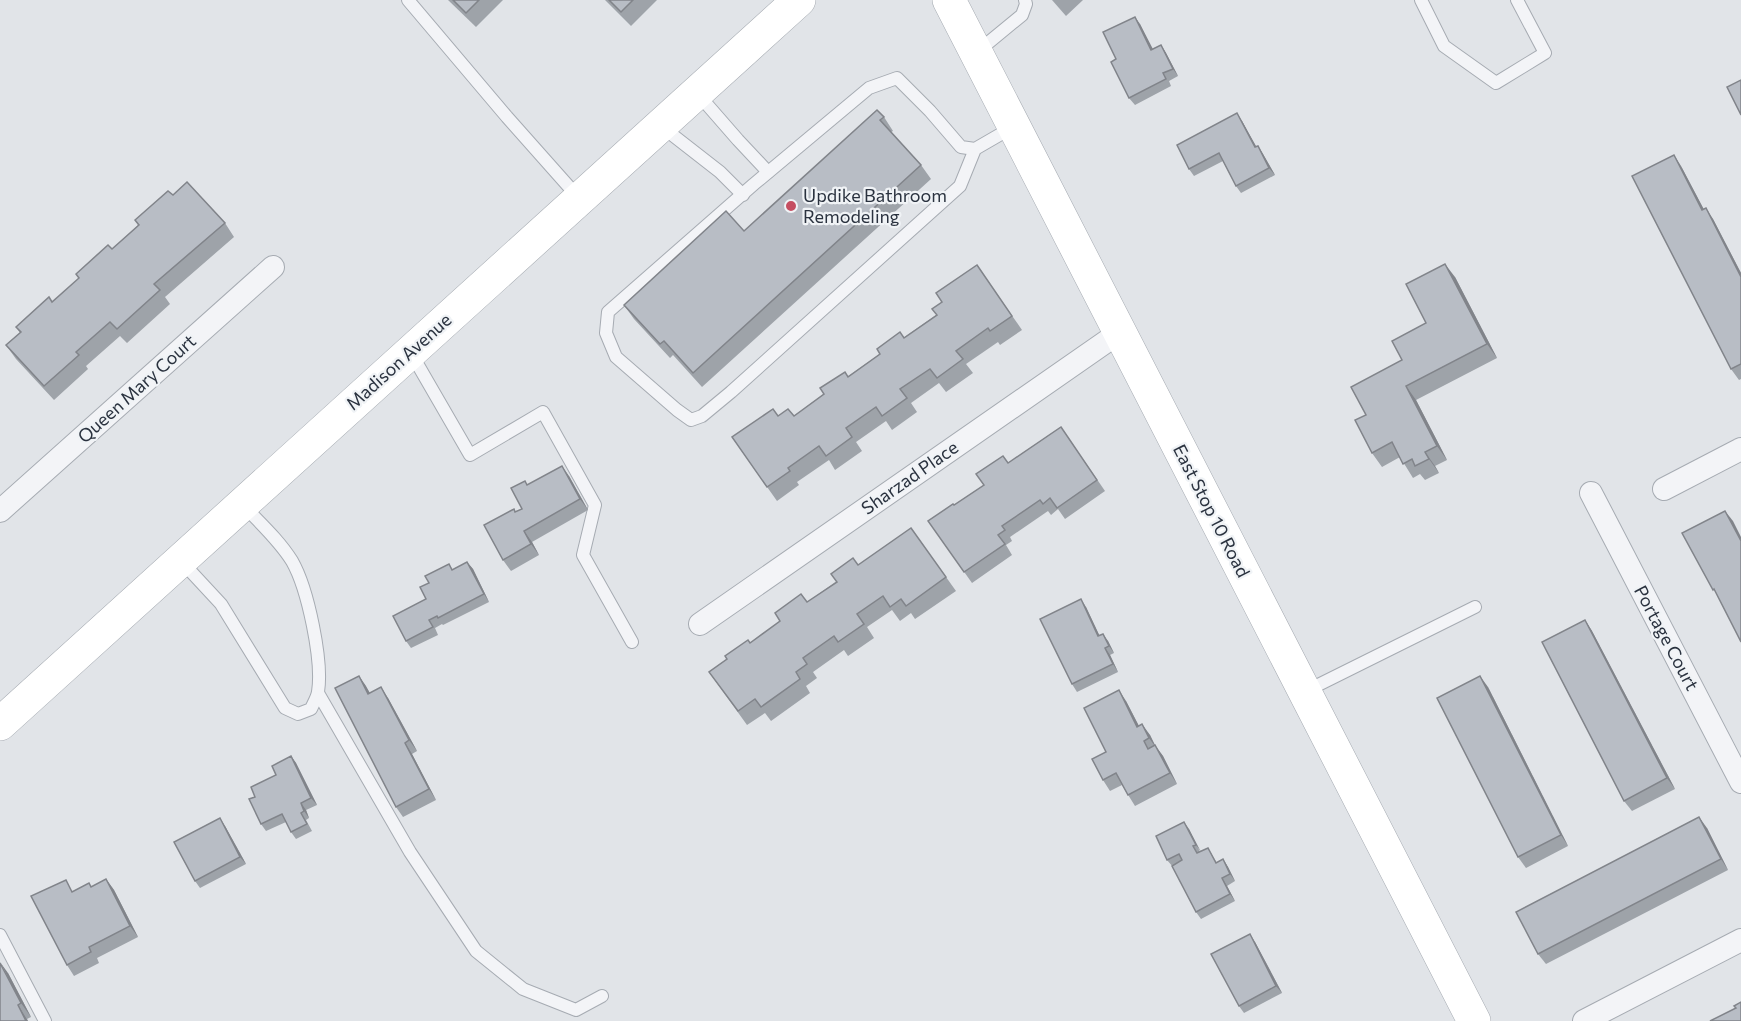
<svg xmlns="http://www.w3.org/2000/svg" width="1741" height="1021" viewBox="0 0 1741 1021" font-family="Commissioner,sans-serif">
<style>
.lines{fill:none;stroke-linecap:round;stroke-linejoin:round}
.lane-casing{stroke:#a6abb2;stroke-width:14}
.street-casing{stroke:#a6abb2;stroke-width:24}
.secondary-casing{stroke:#a6abb2;stroke-width:34}
.lane{stroke:#f3f4f7;stroke-width:12}
.street{stroke:#f3f4f7;stroke-width:22}
.secondary{stroke:#fff;stroke-width:33}
.wall{fill:#9ea3a9}
.shaded-wall{fill:#81848a}
.building{fill:#b8bdc5;stroke:#81848a;stroke-width:1.5}
.poi-dot{fill:#c54e61;stroke:#f0f3f6;stroke-width:2}
.labels{text-anchor:middle;stroke-width:4.5;stroke-linejoin:round;paint-order:stroke}
.poi-label{font-size:18px;fill:#2a323f;stroke:#f0f3f6;text-anchor:start}
.street-label{font-size:18px;fill:#2a323f;stroke:#f0f3f6}
</style>
<rect width="100%" height="100%" fill="#e1e4e8"/>
<g class="lines">
<defs>
<g id="lane">
<path d="M408,0l99,117 71,80"/>
<path d="M1421,0l23,46 52,37 49,-30 -28,-53"/>
<path d="M977,52l45,-37 4,-11 -1,-4"/>
<path d="M697,93l41,47 30,32"/>
<path d="M661,126l59,46 23,23"/>
<path d="M975,149l-15,37 -229,206 -29,24 -11,4 -14,-10 -61,-53 -10,-24 2,-21 146,-128 115,-96 28,-10 33,33 31,36 14,2 38,-22"/>
<path d="M411,353l59,102 73,-43 52,93 -12,50 49,87"/>
<path d="M182,562l39,42 64,104 13,6 13,-5c2,-5 6,-11 7,-17 5,-31 -10,-103 -26,-131 -13,-21 -32,-38 -49,-56"/>
<path d="M1306,691l169,-84"/>
<path d="M318,693l92,159 66,99 47,38 53,21 26,-14"/>
<path d="M0,935l45,86"/>
</g>
<g id="street">
<path d="M1664,489l77,-40"/>
<path d="M1591,493l150,289"/>
<path d="M0,511l273,-244"/>
<path d="M700,624l420,-292"/>
<path d="M1584,1021l157,-81"/>
</g>
<g id="secondary">
<path d="M949,0l525,1021"/>
<path d="M0,724l799,-724"/>
</g>
</defs>
<use href="#lane" class="lane-casing"/>
<use href="#street" class="street-casing"/>
<use href="#secondary" class="secondary-casing"/>
<use href="#lane" class="lane"/>
<use href="#street" class="street"/>
<use href="#secondary" class="secondary"/>
</g>
<g class="wall">
<path d="M448,0h55l-27,27z"/>
<path d="M605,0h52l-26,26z"/>
<path d="M1052,0h31l-17,16z"/>
<path d="M1140,24l12,25 9,-4 5,8 12,23 -9,5 2,5 -36,19 -6,-7 -13,-39z"/>
<path d="M884,117l9,14 -2,1 30,33 10,14 -229,208 -29,-32 -3,3 -36,-39 -10,-14 120,-74z"/>
<path d="M1242,121l14,26 2,-1 5,8 12,21 -34,18 -5,-7 -13,-25 -29,15 -5,-7z"/>
<path d="M1681,166l23,44 9,9 28,54v106l-2,1 -8,-11z"/>
<path d="M173,195l52,28 9,14 -69,60 5,7 -43,39 -7,-7 -34,30 2,3 -34,31 -38,-41 -10,-14 14,-12 -4,-6 36,-25 60,-53 26,-24 -3,-5z"/>
<path d="M977,265l45,65 -22,15 -2,-3 -32,22 7,9 -27,19 -7,-9 -28,20 6,9 -25,18 -6,-9 -30,21 6,9 -27,19 -6,-10 -32,22 2,3 -22,16 -45,-64 62,-21 54,-40 88,-61 6,-13z"/>
<path d="M1455,277l42,81 -81,42 31,60 -12,6 4,7 -14,7 -5,-6 -7,4 -13,-21 -18,10 -10,-14 -6,-38 60,-92z"/>
<path d="M1061,427l44,64 -40,28 -7,-10 -7,6 -3,-4 -38,26 2,4 -6,4 6,10 -40,28 -44,-62 26,-16 30,-20 24,-22z"/>
<path d="M569,476l19,34 -56,32 7,13 -28,16 -8,-11 13,-48 6,-3 5,-24z"/>
<path d="M911,528l45,63 -41,28 -4,-6 -11,8 -8,-11 -25,17 7,11 -26,18 -4,-6 -31,22 4,6 -11,8 4,7 -39,28 -6,-8 -18,12 -38,-53z"/>
<path d="M467,562l6,7 16,33 -46,23 -1,-1 -7,4 3,7 -27,13 -5,-7 20,-42 3,-16 20,-19 4,6z"/>
<path d="M1086,607l13,28 9,6 6,12 -4,2 8,17 -41,20 -5,-8z"/>
<path d="M1585,620l7,11 83,158 -43,22 -8,-10z"/>
<path d="M359,676l11,17 18,5 29,53 -5,3 24,46 -33,17 -7,-10z"/>
<path d="M1488,687l80,159 -42,22 -8,-11z"/>
<path d="M1126,701l13,25 11,9 5,11 8,10 14,28 -42,22 -13,-21 -12,6 -7,-11 3,-28z"/>
<path d="M291,756l5,7 21,42 -11,5 3,8 -3,2 6,11 -16,8 -5,-7 -5,-10 -20,9 -5,-7 -6,-27 21,-22z"/>
<path d="M225,826l21,38 -46,24 -5,-7z"/>
<path d="M1707,828l21,42 -182,94 -8,-10z"/>
<path d="M1189,829l11,23 8,-4 9,15 6,-4 5,8 7,14 -8,5 8,15 -34,18 -5,-7 -23,-45 -6,-7z"/>
<path d="M106,879l8,11 24,47 -41,21 2,5 -25,13 -7,-11 7,-74 15,-8 3,4z"/>
<path d="M1255,942l27,51 -38,20 -5,-7z"/>
<path d="M8,973l23,44 -4,2 1,2h-28z"/>
</g>
<g class="shaded-wall">
<path d="M1135,17l5,7 17,33 -6,-7z"/>
<path d="M1161,45l5,8 12,23 -5,-7z"/>
<path d="M1237,113l5,8 19,34 -6,-8z"/>
<path d="M1258,146l5,8 12,21 -6,-7z"/>
<path d="M1674,155l7,11 29,55 -8,-11z"/>
<path d="M1706,208l7,11 28,54v4z"/>
<path d="M1445,264l10,13 42,81 -10,-14z"/>
<path d="M1406,386l10,14 31,60 -10,-14z"/>
<path d="M1425,452l10,14 4,7 -10,-14z"/>
<path d="M562,466l7,10 19,34 -8,-11z"/>
<path d="M1725,511l8,10 8,16v4z"/>
<path d="M524,531l8,11 7,13 -8,-11z"/>
<path d="M467,562l6,7 16,33 -5,-8z"/>
<path d="M1081,599l5,8 17,36 -5,-7z"/>
<path d="M1585,620l7,11 83,158 -8,-11z"/>
<path d="M1103,634l5,7 6,12 -5,-7z"/>
<path d="M1105,648l5,7 8,17 -5,-8z"/>
<path d="M359,676l7,10 10,19 -8,-11z"/>
<path d="M1480,676l8,11 80,159 -7,-11z"/>
<path d="M381,687l7,11 29,53 -8,-11z"/>
<path d="M1119,690l7,11 19,37 -8,-11z"/>
<path d="M1142,724l8,11 7,14 -8,-11z"/>
<path d="M405,743l7,11 24,46 -7,-11z"/>
<path d="M1155,745l8,11 14,28 -7,-11z"/>
<path d="M291,756l5,7 21,42 -6,-7z"/>
<path d="M301,803l5,7 3,8 -5,-7z"/>
<path d="M1699,817l8,11 21,42 -7,-11z"/>
<path d="M220,818l5,8 21,38 -6,-7z"/>
<path d="M1184,822l5,7 12,23 -5,-7z"/>
<path d="M1223,859l5,8 7,14 -5,-7z"/>
<path d="M1222,878l5,8 8,15 -5,-7z"/>
<path d="M106,879l8,11 24,47 -8,-11z"/>
<path d="M1250,934l5,8 27,51 -6,-7z"/>
<path d="M0,962l8,11 23,44 -10,-14z"/>
<path d="M18,1005l10,16h-2z"/>
</g>
<g class="building">
<path d="M453,0h26l-13,13z"/>
<path d="M609,0h24l-12,12z"/>
<path d="M1135,17l16,33 10,-5 12,24 -10,4 3,6 -37,19 -18,-36 5,-3 -13,-27z"/>
<path d="M1741,80v35l-14,-28z"/>
<path d="M877,110l7,7 -4,3 41,45 -228,208 -29,-32 -4,3 -36,-39 102,-94 18,20z"/>
<path d="M1237,113l18,34 3,-1 11,22 -33,18 -17,-33 -30,16 -12,-24z"/>
<path d="M1674,155l28,55 4,-2 35,69v87l-10,5 -99,-193z"/>
<path d="M187,182l38,41 -71,61 6,6 -43,39 -7,-7 -34,30 3,3 -35,31 -38,-41 15,-13 -5,-5 33,-30 3,5 27,-24 -3,-4 32,-29 4,4 27,-24 -4,-5 33,-29 5,4z"/>
<path d="M1445,264l42,80 -81,42 31,60 -12,6 4,7 -14,7 -3,-7 -9,5 -11,-22 -20,11 -17,-33 11,-5 -15,-28 51,-27 -10,-19 34,-18 -20,-39z"/>
<path d="M977,265l35,51 -22,15 -2,-3 -32,23 7,8 -26,19 -7,-9 -30,20 7,9 -25,18 -6,-9 -30,21 6,9 -26,19 -7,-10 -31,22 2,3 -23,16 -35,-50 41,-28 5,7 10,-7 6,7 30,-22 -4,-6 25,-16 3,5 32,-23 -3,-5 23,-17 4,6 33,-23 -5,-6 10,-7 -6,-9z"/>
<path d="M1061,427l36,53 -40,28 -7,-10 -7,6 -3,-4 -38,26 3,4 -7,5 7,9 -41,28 -36,-51 25,-17 1,1 30,-20 -8,-11 27,-18 5,7z"/>
<path d="M562,466l18,33 -56,32 7,13 -28,16 -19,-35 30,-16 1,3 7,-3 -11,-21 14,-7 2,4z"/>
<path d="M1725,511l16,30v101l-27,-53 -1,1 -31,-57z"/>
<path d="M911,528l35,49 -40,29 -5,-7 -11,8 -7,-11 -26,18 7,10 -26,18 -4,-6 -31,22 4,6 -11,8 4,7 -39,28 -6,-8 -17,12 -29,-39 18,-13 -2,-3 23,-16 2,3 30,-22 -5,-8 26,-19 6,8 30,-20 -6,-8 22,-16 5,7z"/>
<path d="M467,562l17,32 -46,24 -1,-2 -8,4 4,7 -27,14 -13,-25 33,-17 -6,-12 9,-4 -4,-7 24,-12 3,6z"/>
<path d="M1081,599l17,37 5,-2 6,12 -4,2 8,16 -41,20 -32,-65z"/>
<path d="M1585,620l82,158 -43,23 -82,-159z"/>
<path d="M359,676l9,18 13,-7 28,53 -4,3 24,46 -33,18 -61,-119z"/>
<path d="M1480,676l81,159 -43,22 -81,-159z"/>
<path d="M1119,690l18,37 5,-3 7,14 -5,3 4,8 7,-4 15,28 -42,22 -12,-22 -13,7 -11,-21 14,-7 -22,-44z"/>
<path d="M291,756l20,42 -10,5 3,8 -3,2 6,11 -16,8 -9,-18 -21,10 -12,-25 6,-2 -4,-10 25,-12 -4,-9z"/>
<path d="M1699,817l22,42 -183,95 -22,-42z"/>
<path d="M220,818l20,39 -45,24 -21,-39z"/>
<path d="M1184,822l12,23 -3,1 4,7 11,-5 8,15 7,-4 7,15 -8,4 8,16 -34,18 -24,-46 10,-6 -3,-6 -12,6 -11,-24z"/>
<path d="M106,879l24,47 -41,21 2,5 -24,13 -36,-69 35,-16 6,12 17,-9 2,4z"/>
<path d="M1250,934l26,52 -37,20 -28,-52z"/>
<path d="M0,963l21,40 -3,2 8,16h-26z"/>
<path d="M1741,1002v19h-31l26,-13 -2,-2z"/>
</g>
<circle class="poi-dot" cx="791" cy="206" r="6"/>
<g class="labels">
<g class="poi-label">
<text x="803" y="202">Updike Bathroom<tspan x="803" dy="21">Remodeling</tspan></text>
</g>
<g class="street-label">
<text transform="translate(399 362) rotate(-42)" y="6">Madison Avenue</text>
<text transform="translate(137 389) rotate(-42)" y="6">Queen Mary Court</text>
<text transform="translate(910 478) rotate(-35)" y="6">Sharzad Place</text>
<text transform="translate(1211 511) rotate(63)" y="6">East Stop 10 Road</text>
<text transform="translate(1666 638) rotate(62)" y="6">Portage Court</text>
</g>
</g>
</svg>
